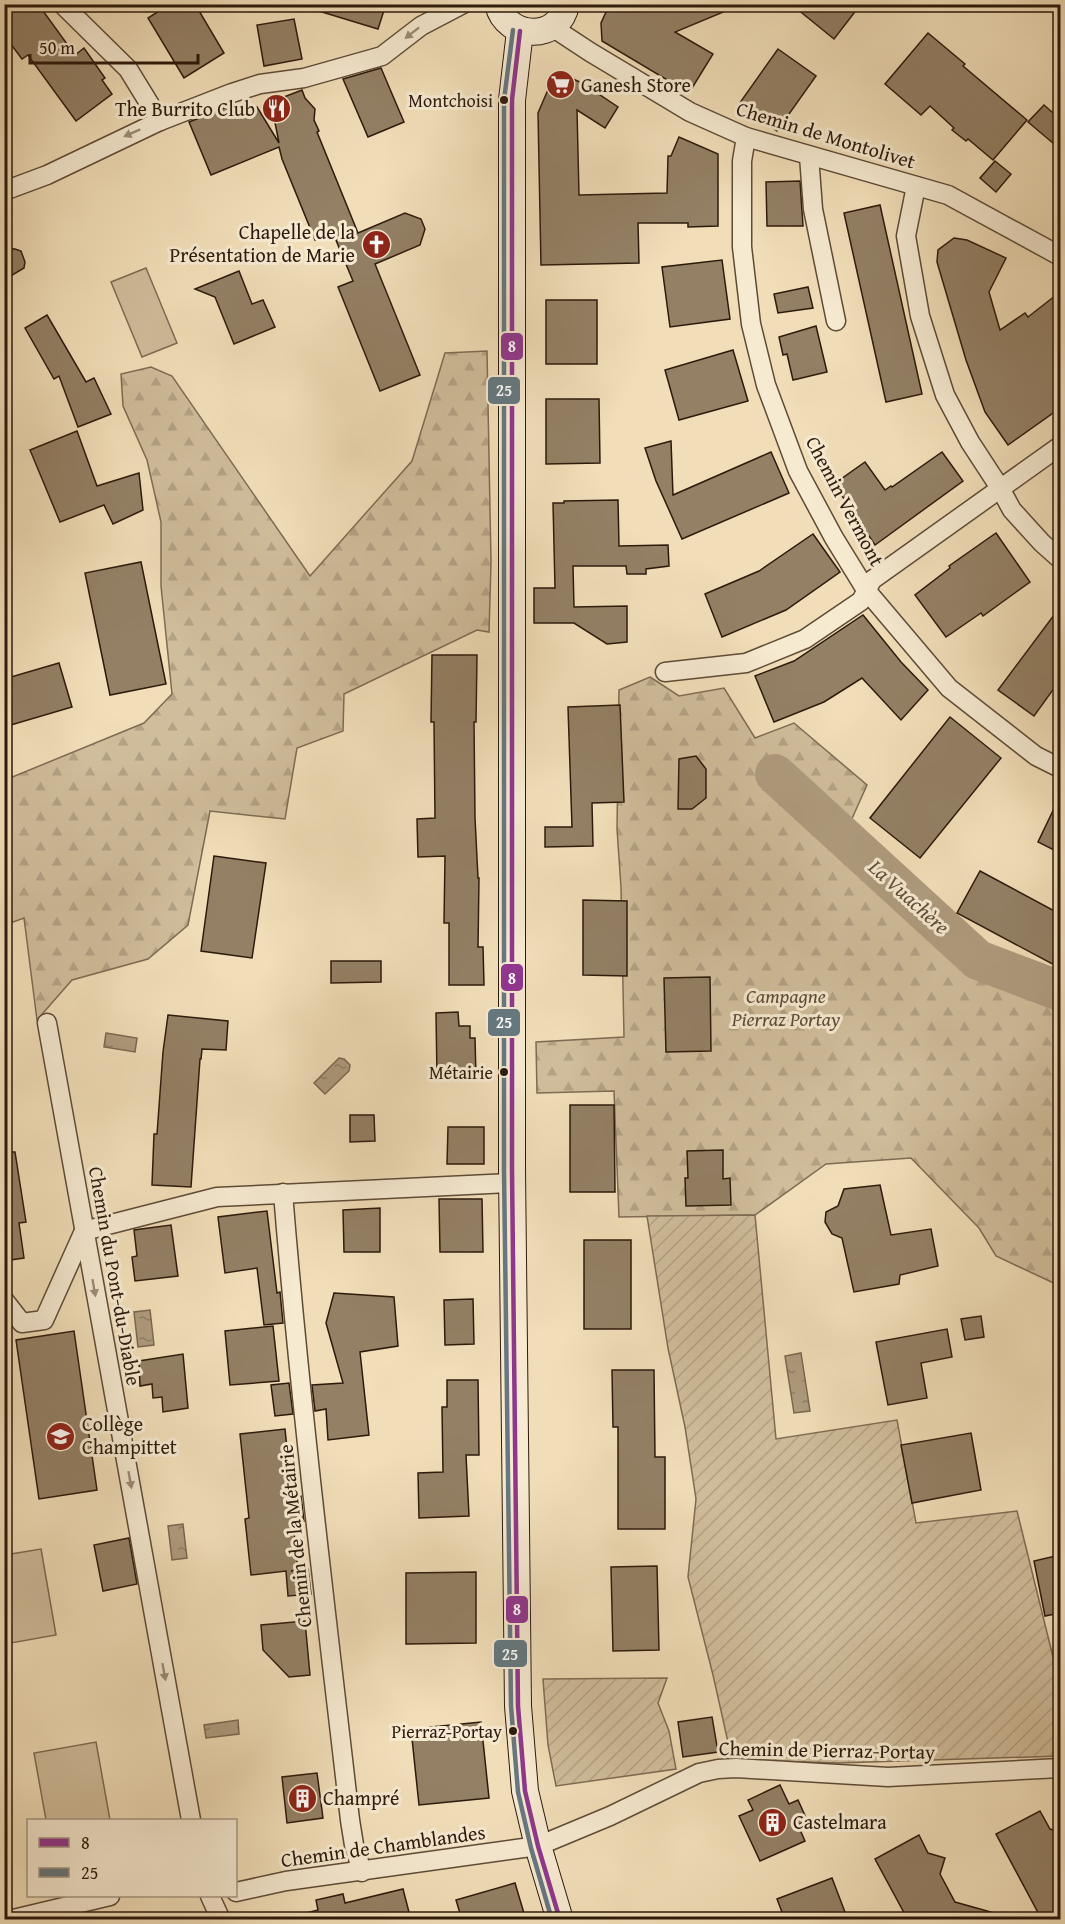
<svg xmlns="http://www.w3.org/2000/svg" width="1065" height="1924" viewBox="0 0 1065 1924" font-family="'Gentium Book Plus',serif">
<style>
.grass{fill:#d0bd9b;stroke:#7e6c54;stroke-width:1.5}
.forest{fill:url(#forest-firs);stroke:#7e6c54;stroke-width:1.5}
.garden{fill:url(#garden-furrows);stroke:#7e6c54;stroke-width:1.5}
.water{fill:url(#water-ripples);stroke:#7a6750;stroke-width:1.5}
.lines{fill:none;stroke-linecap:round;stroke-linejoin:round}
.river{stroke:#ae9b7e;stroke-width:40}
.building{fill:#938065;stroke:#2d1a0c;stroke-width:1.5}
.street-casing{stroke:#5e4b37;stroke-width:21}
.secondary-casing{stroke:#2d1a0c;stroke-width:28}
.street{stroke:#f6ead1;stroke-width:18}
.secondary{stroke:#f6ead1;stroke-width:26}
.bus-1-casing{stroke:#f6ead1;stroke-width:9}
.bus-2-casing{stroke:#f6ead1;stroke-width:9}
.bus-1{stroke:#913690;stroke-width:4.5}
.bus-2{stroke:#657881;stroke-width:4.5}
.oneway{fill:#9c8c78}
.bus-dot{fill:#2d1a0c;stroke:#f6ead1;stroke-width:2}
.labels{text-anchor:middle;stroke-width:6;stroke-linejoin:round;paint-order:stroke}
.bus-label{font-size:18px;fill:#2d1a0c;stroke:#f6ead1;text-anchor:end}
.poi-label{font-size:20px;fill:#2d1a0c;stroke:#f6ead1;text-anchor:start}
.street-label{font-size:20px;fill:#2d1a0c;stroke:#f6ead1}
.park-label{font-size:20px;font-style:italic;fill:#5e4b37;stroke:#f6ead1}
.water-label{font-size:21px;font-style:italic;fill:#614e3a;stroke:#f6ead1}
.line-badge{stroke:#f6ead1;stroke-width:2}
.badge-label{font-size:16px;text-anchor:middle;font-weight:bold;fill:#fff}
</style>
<defs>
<pattern id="forest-firs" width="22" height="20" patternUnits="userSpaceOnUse" patternTransform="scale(1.5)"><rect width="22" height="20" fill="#d0bd9b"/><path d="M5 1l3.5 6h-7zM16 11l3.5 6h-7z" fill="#b3a284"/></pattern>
<pattern id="garden-furrows" width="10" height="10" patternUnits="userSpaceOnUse" patternTransform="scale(1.5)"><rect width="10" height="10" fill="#d0bd9b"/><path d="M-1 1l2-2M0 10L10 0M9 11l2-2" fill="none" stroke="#b3a284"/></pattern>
<pattern id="water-ripples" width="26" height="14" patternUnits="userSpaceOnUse" patternTransform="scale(1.5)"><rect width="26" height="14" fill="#ae9b7e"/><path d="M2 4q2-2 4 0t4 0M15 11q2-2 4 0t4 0" fill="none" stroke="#8e7e66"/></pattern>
</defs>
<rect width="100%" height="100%" fill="#f1deb8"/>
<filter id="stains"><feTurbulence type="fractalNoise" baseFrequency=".00333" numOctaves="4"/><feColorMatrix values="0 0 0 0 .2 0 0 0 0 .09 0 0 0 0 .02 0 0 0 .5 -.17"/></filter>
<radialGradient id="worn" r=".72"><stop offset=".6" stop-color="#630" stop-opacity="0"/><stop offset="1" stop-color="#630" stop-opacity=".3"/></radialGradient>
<g class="grass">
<path d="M146,268l31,75 -35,14 -31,-75z"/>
<path d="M41,1549l15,86 -45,8 -6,-37v-51z"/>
<path d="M96,1742l14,78h-64l-12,-67z"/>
</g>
<g class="forest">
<path d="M487,351l4,211 -2,70 -12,-2 -133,64 -1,37 -46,17 -12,71 -75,-8 -22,114 -40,34 -76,21 -35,40 -13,-102 -19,7v-145l139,-57 28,-29 -11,-108v-64l-14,-62 -24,-54 -2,-32 30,-7 21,9 138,200 102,-115 33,-108z"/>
<path d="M650,677l29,19 45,-8 31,50 39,-15 73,62 -17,38 17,38 107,100 86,32v293l-64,-30 -17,-28 -68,-70 -85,6 -71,51 -136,2 -5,-126 -77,2 -1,-51 88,-5 -3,-150 -4,-58 2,-139z"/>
</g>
<g class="garden">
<path d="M755,1215l21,224 121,-19 19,103 101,-12 36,146 7,3v96l-222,7 -106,-3 -19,-85 -25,-98 8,-78 -11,-72 -17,-79 -21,-132z"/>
<path d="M667,1678l-9,25 11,28 7,38 -120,17 -8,-41 -5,-66z"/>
</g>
<g class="water">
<path d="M106,1033l31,5 -2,14 -31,-5z"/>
<path d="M339,1058l5,1 6,6 -1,6 -24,23 -11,-11z"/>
<path d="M150,1310l4,35 -16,2 -4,-35z"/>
<path d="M801,1353l9,58 -16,2 -9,-57z"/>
<path d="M183,1524l4,34 -15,2 -4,-34z"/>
<path d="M238,1720l1,14 -33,4 -2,-13z"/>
</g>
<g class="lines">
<path class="river" d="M775,774l203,186 82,31"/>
</g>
<g class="building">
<path d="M4,4h34l37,51 9,-7 21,30 -3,2 10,14 -36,27 -48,-66 -6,4 -18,-24z"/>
<path d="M170,4h25l29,49 -40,25 -36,-60z"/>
<path d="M313,4h73l-8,25 -66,-20z"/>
<path d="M624,4h116v1l-65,27 38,22 -24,39 -87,-52 -1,-18 5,-11z"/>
<path d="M791,4h70l-27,35z"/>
<path d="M294,19l8,40 -38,7 -7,-41z"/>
<path d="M928,33l37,31 -2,2 64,54 -34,40 -25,-21 -2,2 -14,-11 2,-2 -24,-22 -9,9 -36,-31z"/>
<path d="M778,49l38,27 -39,55 -38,-27z"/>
<path d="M381,68l23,54 -36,15 -25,-58z"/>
<path d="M564,78h7l11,5 36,24 -13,21 -28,-18 2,85 88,-2 1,-37h3l8,-19 39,17v72l-30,1v-4h-50l1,40 -98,2 -3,-152 12,-28z"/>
<path d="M302,90l3,8 10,11 -1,11 5,11 -2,1 41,101 47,-20 16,6 4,10 -5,16 -45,19 45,111 -40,16 -42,-104 15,-6 -20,-48 -18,7 -33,-81 -3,-12 -68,28 -22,-53 46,-18 5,10 17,-7 22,36 -8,-41z"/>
<path d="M1044,105l16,14v30l-32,-27z"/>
<path d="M995,161l16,13 -15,18 -16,-14z"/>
<path d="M800,181l3,45h-36l-1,-44z"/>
<path d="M880,205l42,189 -36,8 -42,-189z"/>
<path d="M954,238l13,2 39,18 -17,34 11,38 25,-17 3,4 32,-25v116l-52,37 -23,-33 -19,-52 -29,-98 1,-12z"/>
<path d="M4,248l11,1 6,2 4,11 -1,6 -20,12z"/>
<path d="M722,260l8,59 -60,8 -8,-60z"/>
<path d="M239,271l13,33 11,-4 12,27 -41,17 -19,-47 -20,-8z"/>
<path d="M808,287l5,21 -35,5 -4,-19z"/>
<rect x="546" y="300" width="51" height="64"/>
<path d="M47,315l39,67 8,-4 17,36 -33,13 -19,-51 -5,3 -29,-51z"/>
<path d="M816,326l11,46 -34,8 -6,-26 -4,1 -4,-18z"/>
<path d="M733,350l15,51 -69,19 -14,-50z"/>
<path d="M546,399h53l1,64 -54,1z"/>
<path d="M77,431l20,55 42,-13 4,37 -30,14 -9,-19 -44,17 -30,-72z"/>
<path d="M671,441l2,54 98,-43 18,41 -107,46 -26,-58 -11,-33z"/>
<path d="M942,452l21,29 -88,64 -41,-61 31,-22 20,28 6,-4 1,1z"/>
<path d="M618,500l1,46 49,-1 1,21 -23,3v5h-19l-1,-8h-53l1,41 53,-1v36l-20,2 -33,-21h-40v-35h21l-2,-85h11v-2z"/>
<path d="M996,533l34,49 -47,34 -2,-3 -35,24 -31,-42 35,-27 -1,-2z"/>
<path d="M813,534l27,38 -54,38 -64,27 -17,-43 54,-23z"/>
<path d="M141,562l25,122 -56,11 -25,-122z"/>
<path d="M1060,607v73l-26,36 -36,-26z"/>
<path d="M863,615l38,47 27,28 -27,30 -39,-42 -38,24 -50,20 -19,-46 39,-15z"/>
<path d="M432,655h45l-1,67h-2l1,96 3,60h1l-1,69h5l1,38h-35v-62h-5l1,-67 -27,1 -1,-38 18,-1 -1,-96h-3z"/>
<path d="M59,663l13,44 -68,20v-48z"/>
<path d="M620,705l4,97 -32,1 1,43 -48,1v-20h27l-4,-120z"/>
<path d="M950,717l51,41 -81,100 -50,-40z"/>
<path d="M696,756l10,13v29l-14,11h-14l1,-50z"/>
<path d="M1060,796v57l-22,-11z"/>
<path d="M214,856l52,7 -14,95 -51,-7z"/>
<path d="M980,871l80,43v54l-103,-55z"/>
<path d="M583,900l44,1v75l-44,-1z"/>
<path d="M331,961h50v21l-50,1z"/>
<path d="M710,977l1,74 -45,1 -2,-74z"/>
<path d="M458,1012l1,14h11v12h5l1,39 -39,1 -1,-65z"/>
<path d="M168,1015l60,6 -2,29 -24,-1 -1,10h-1l-9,128 -39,-2 2,-51h3l6,-82z"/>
<path d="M570,1105h44l1,87h-45z"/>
<path d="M350,1115h24l1,26 -25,1z"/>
<path d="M448,1127h36v37h-37z"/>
<path d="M723,1150v29l7,-1 1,27 -45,1 -1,-28h3l-1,-27z"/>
<path d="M4,1152h11l11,70 -7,1 5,35 -20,3z"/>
<path d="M880,1185l11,50 40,-6 7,37 -38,9 -1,9 -45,8 -12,-54 -10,-4 -7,-12 1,-10 12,-6 6,-17z"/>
<path d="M439,1199h43l1,53h-43z"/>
<path d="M380,1208v44h-36l-1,-42z"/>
<path d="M267,1211l10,82 3,-1 3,31 -19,2 -7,-57 -32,5 -7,-56z"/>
<path d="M171,1225l7,51 -43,5 -3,-24 5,-1 -3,-26z"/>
<rect x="584" y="1240" width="47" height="89"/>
<path d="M334,1293l60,4 4,49 -38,6 9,83 -41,5 -2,-31 -11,2 -3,-26 31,-2 -17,-60z"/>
<path d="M473,1299l1,45 -29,1 -1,-45z"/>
<path d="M981,1316l3,21 -19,3 -4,-21z"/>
<path d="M273,1326l6,55 -49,4 -5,-54z"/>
<path d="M947,1329l5,28 -31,6 6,35 -39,7 -12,-63z"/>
<path d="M74,1331l23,159 -58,9 -23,-159z"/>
<path d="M183,1354l5,54 -25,4 -1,-15 -9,1 -1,-14 -12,2 -1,-25z"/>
<path d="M612,1370h42l1,87h10v72h-47v-102h-5z"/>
<path d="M447,1380h31l1,75h-13l3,61 -50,2 -1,-45 25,-1 -1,-65h5z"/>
<path d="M289,1383l4,31 -18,2 -4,-31z"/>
<path d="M285,1429l7,68 9,-1 3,25 -11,1 5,48 -7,1 17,-2 3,25 -23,2 -2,-25 -35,4 -6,-56 4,-1 -9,-84z"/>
<path d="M971,1433l10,57 -69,13 -11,-58z"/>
<path d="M129,1538l8,46 -34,7 -9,-46z"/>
<path d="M1060,1555v58l-15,3 -11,-55z"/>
<path d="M657,1566l2,84 -46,1 -2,-84z"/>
<path d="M476,1572v71l-70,1v-71z"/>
<path d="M305,1621l5,54 -21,2 -26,-27 -2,-25z"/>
<path d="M712,1717l6,35 -35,5 -5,-35z"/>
<path d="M481,1722l8,76 -70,7 -8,-76z"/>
<path d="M317,1773l6,45 -36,5 -5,-46z"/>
<path d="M780,1785l9,19 9,-4 9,20 -9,5 7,16 -45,20 -21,-45 14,-6 -5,-10z"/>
<path d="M1040,1811l10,18 10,3v88h-18l-46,-86z"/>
<path d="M919,1835l9,18 17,5 -5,16 15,28 43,12 -1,6h-89l-33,-61z"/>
<path d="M832,1878l16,42h-63l-8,-21z"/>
<path d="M515,1883l11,37h-64l-6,-20z"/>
<path d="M403,1889l8,31h-105v-7l12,-3 -2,-10 27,-6 2,9z"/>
</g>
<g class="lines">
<defs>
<g id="street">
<path d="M62,4l66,65 32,52"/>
<path d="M552,27l38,25 100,60 56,25 202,58 112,61"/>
<path d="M746,137l-4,24v86l9,77 15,61 32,86 36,67 32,52 83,98 87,68 24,12"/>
<path d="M809,156l4,53 23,112"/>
<path d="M916,186l-10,50 14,80 25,79 25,47 30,46 12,22 30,33 18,16"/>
<path d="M4,191l43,-16 113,-54 72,-28 28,-9 44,-6 78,-22 39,-30 42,-22"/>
<path d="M665,672l81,-9 59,-24 56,-38 11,-21 188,-134"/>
<path d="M47,1023l144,797"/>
<path d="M283,1193c17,210 43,418 67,627l4,25 8,27"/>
<path d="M84,1231l133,-34 295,-14"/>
<path d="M4,1300l18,23 22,-3 40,-89"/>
<path d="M236,1892l50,-11 252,-35 72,-30 89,-43 19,-4 18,-1 152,9 172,-9"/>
<path d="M210,1896l11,24"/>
<path d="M9,1920l101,-24"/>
</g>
<g id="secondary">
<path d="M498,4c8,36 62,38 68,0"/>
<path d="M520,31l-8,69v1070l6,536 7,85 13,55 22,74"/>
</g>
</defs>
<use href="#street" class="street-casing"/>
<use href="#secondary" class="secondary-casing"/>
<use href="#street" class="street"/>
<use href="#secondary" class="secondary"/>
<defs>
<path id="bus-1" d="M520,31l-8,69v1070l6,536 7,85 13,55 22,74"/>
<path id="bus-2" d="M513,30l-9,70v1070l7,536 7,86 13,56 21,72"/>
</defs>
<use href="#bus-1" class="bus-1-casing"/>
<use href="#bus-2" class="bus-2-casing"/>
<use href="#bus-1" class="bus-1"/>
<use href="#bus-2" class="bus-2"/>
</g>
<defs><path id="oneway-solid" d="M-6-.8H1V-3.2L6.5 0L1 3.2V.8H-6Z" transform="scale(1.5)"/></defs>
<g class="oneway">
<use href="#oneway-solid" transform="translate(412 33) rotate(142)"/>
<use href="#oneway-solid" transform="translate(132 133) rotate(156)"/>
<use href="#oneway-solid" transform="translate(94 1288) rotate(80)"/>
<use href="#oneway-solid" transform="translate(130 1480) rotate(80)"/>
<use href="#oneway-solid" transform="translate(164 1672) rotate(80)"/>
</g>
<defs>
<symbol id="supermarket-disc" viewBox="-11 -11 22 22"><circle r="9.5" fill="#8f2418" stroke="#f6ead1"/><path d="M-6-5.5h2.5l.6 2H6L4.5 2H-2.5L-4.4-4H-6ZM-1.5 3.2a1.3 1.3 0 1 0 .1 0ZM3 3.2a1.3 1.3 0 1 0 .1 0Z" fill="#fff"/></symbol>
<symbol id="restaurant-disc" viewBox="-11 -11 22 22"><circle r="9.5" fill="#8f2418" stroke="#f6ead1"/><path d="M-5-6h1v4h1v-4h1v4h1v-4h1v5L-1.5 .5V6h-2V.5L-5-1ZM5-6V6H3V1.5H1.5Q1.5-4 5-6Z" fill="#fff"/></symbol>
<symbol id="church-disc" viewBox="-11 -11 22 22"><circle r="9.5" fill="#8f2418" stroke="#f6ead1"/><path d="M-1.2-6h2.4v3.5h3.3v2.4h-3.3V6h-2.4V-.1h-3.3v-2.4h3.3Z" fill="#fff"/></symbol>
<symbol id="school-disc" viewBox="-11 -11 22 22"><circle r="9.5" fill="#8f2418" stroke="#f6ead1"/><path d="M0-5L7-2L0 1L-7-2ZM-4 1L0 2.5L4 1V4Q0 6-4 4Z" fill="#fff"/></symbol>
<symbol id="building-disc" viewBox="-11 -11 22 22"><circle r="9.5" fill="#8f2418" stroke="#f6ead1"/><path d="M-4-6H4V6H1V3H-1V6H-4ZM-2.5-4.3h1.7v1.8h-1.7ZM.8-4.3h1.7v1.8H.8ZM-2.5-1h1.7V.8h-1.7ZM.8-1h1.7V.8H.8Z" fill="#fff"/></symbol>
</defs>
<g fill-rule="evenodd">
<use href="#supermarket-disc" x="544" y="68" width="33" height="33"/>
<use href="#restaurant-disc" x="260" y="92" width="33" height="33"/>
<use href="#church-disc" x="360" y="228" width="33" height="33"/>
<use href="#school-disc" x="44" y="1420" width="33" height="33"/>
<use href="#building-disc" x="286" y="1782" width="33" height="33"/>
<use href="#building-disc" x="756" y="1806" width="33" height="33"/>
</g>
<g class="bus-dot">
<circle cx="504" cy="100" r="5"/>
<circle cx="504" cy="1072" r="5"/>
<circle cx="513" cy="1731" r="5"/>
</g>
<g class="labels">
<g class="bus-label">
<text x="493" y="107">Montchoisi</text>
<text x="493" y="1079">Métairie</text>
<text x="502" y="1738">Pierraz-Portay</text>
</g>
<g class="poi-label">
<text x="581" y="92">Ganesh Store</text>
<text x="255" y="116" text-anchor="end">The Burrito Club</text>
<text x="355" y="239" text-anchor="end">Chapelle de la<tspan x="355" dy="23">Présentation de Marie</tspan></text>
<text x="82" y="1431">Collège<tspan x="82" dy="23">Champittet</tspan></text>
<text x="323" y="1805">Champré</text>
<text x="793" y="1829">Castelmara</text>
</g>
<g class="street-label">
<text transform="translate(826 135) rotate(17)" y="7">Chemin de Montolivet</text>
<text transform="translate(845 501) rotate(62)" y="7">Chemin Vermont</text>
<text transform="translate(115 1276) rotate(80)" y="7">Chemin du Pont-du-Diable</text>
<text transform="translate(295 1536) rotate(-96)" y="7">Chemin de la Métairie</text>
<text transform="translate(827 1750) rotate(1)" y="7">Chemin de Pierraz-Portay</text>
<text transform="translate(383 1846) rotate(-8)" y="7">Chemin de Chamblandes</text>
</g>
<g class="park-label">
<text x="786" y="1003">Campagne<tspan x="786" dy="23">Pierraz Portay</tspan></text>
</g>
<g class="water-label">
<text transform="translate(909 897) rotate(42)" y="7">La Vuachère</text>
</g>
</g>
<g class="line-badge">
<rect x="500" y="332" width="24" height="29" rx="6" fill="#913690"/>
<rect x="487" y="376" width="34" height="29" rx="6" fill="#657881"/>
<rect x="500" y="963" width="24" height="29" rx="6" fill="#913690"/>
<rect x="487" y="1008" width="34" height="29" rx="6" fill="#657881"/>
<rect x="505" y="1595" width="24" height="29" rx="6" fill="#913690"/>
<rect x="493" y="1639" width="35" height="29" rx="6" fill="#657881"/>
</g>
<g class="badge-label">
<text x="512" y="352">8</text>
<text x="504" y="396">25</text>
<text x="512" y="984">8</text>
<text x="504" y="1028">25</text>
<text x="517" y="1615">8</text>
<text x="510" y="1660">25</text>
</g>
<rect width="1065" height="1924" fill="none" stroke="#f1deb8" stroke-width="24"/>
<rect x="6" y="6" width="1053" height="1912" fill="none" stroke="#2d1a0c" stroke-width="3"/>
<rect x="12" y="12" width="1041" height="1900" fill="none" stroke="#2d1a0c" stroke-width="1.5"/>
<rect x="27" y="1819" width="210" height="78" fill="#f6ead1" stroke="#a69782" stroke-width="1.5"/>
<rect x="39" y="1838" width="30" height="9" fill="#913690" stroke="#a69782" stroke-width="1.5"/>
<text x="81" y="1849" font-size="18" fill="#2d1a0c">8</text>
<rect x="39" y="1868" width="30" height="9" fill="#657881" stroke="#a69782" stroke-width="1.5"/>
<text x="81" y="1879" font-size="18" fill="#2d1a0c">25</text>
<path d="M30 54v9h168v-9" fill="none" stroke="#2d1a0c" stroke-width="3"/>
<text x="39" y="54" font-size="18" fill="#2d1a0c" stroke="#f6ead1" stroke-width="4.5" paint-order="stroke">50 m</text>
<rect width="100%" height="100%" filter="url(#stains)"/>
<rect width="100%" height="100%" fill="url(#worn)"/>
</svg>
